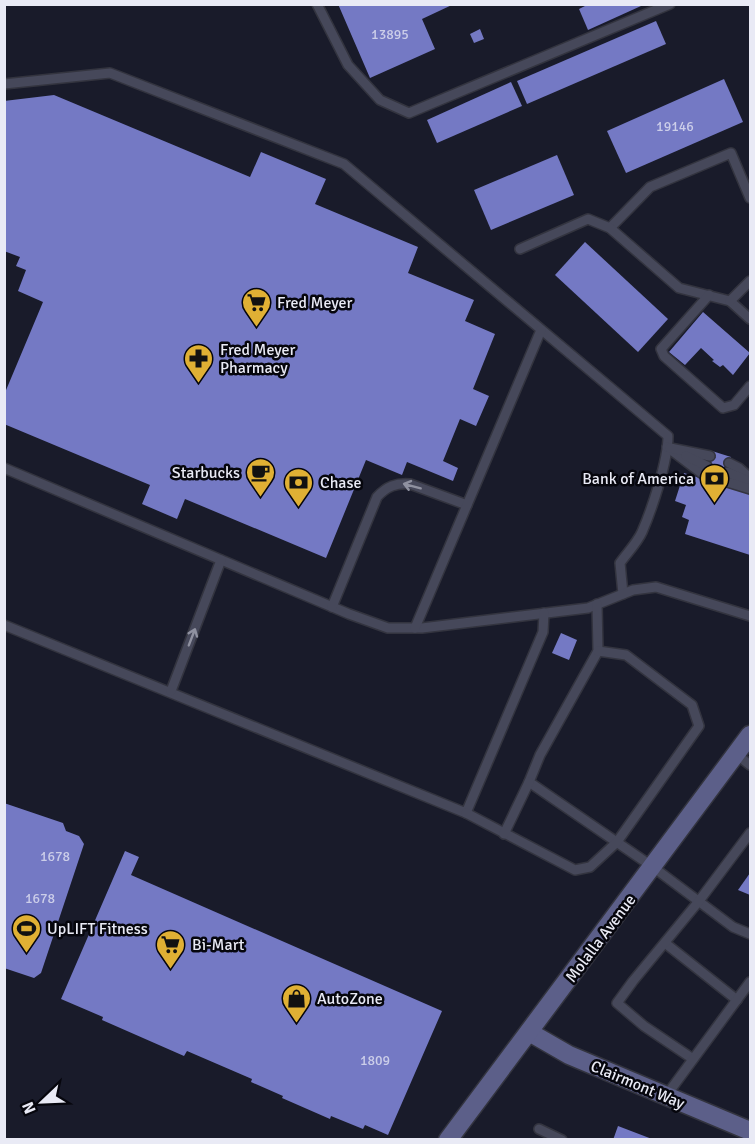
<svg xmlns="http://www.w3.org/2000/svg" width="755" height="1144" viewBox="0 0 755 1144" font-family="Signika,sans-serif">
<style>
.building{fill:#7479c4}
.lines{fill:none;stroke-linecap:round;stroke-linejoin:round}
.lane-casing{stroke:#33343f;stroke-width:12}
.secondary-casing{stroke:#33343f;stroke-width:21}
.lane{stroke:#46485a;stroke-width:9}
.secondary{stroke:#5c5f89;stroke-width:18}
.oneway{stroke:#8f91a0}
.labels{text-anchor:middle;stroke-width:5;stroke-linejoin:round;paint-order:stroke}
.number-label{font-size:14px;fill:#cccee9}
.poi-label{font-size:16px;fill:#e9eaf5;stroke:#06060d;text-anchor:start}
.street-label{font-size:16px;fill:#e9eaf5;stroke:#06060d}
</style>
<rect width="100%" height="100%" fill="#191b2a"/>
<g class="building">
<path d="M338,4h116l-32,15 13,30 -65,29z"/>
<path d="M589,4h51l1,2 -53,24 -9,-21z"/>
<path d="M656,21l10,23 -139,60 -10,-23z"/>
<path d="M480,29l4,10 -10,4 -4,-9z"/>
<path d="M724,79l19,43 -117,51 -19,-42z"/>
<path d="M511,82l11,24 -85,37 -10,-23z"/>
<path d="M54,95l196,82 11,-25 65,27 -11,25 103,43 -10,26 66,27 -9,21 30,13 -22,55 16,7 -13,30 -16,-7 -17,42 15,7 -5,13 -46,-19 -5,13 -36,-15 -40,98 -141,-59 -8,20 -35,-15 8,-19 -146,-61v-29l39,-93 -25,-11 8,-21 -10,-4 4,-9 -16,-6v-150z"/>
<path d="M557,155l17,40 -83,35 -17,-40z"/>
<path d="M585,242l83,77 -30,33 -83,-77z"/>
<path d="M703,312l47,41 -17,22 -10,-10 -3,2 -8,-6 2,-1 -13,-12 -16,17 -16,-13z"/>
<path d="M712,451l19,6 -9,28 28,9v61l-65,-21 4,-14 -7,-3 4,-12 -11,-4 9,-28 19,6z"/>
<path d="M561,633l16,7 -8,20 -17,-7z"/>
<path d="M4,803l59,20 3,8 13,5 5,8 -43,129 -7,5 -30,-10z"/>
<path d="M125,851l14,6 -8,18 311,136 -54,124 -23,-10 -2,4 -32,-13 -1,3 -48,-21 1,-2 -32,-14 1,-3 -65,-28 -3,5 -82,-36 1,-3 -42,-18z"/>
<path d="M750,873v22l-12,-5z"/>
<path d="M618,1126l34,13 -1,1h-38z"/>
</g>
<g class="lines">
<defs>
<g id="lane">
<path d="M317,4l31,61 32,35 29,13 261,-109"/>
<path d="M4,84l106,-11 234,91 324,272c0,25 -16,73 -26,96 -5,11 -15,21 -22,31l3,31"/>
<path d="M610,228l40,-41 81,-34 19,45"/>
<path d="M520,249l68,-30 22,9 69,60 51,13 20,18"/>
<path d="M709,295l-48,54 3,7 59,52 11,-3 16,-19"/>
<path d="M730,301l20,-20"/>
<path d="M667,447l37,28"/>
<path d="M670,448l40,8"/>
<path d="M686,456l21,10"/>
<path d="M729,463l10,5 11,10"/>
<path d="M4,468l345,146 39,14h34l166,-20 45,-18 23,-3 94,29"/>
<path d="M727,472l23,10"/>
<path d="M724,481l26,8"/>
<path d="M597,604l1,47 -58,104 -11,27 124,85 80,60 17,7"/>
<path d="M332,607l45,-110c10,-11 19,-14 33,-13l57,21"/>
<path d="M4,625l462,188 77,-181 1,-19"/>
<path d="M415,628l126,-298"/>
<path d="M171,691l50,-131"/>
<path d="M736,754l14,11"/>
<path d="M466,813l109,57 15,-3 27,-25 82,-116 -7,-21 -66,-50 -28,-4"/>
<path d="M504,834l25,-52"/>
<path d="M665,943l72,57"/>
<path d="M693,1059l-49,-33 -27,-23 16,-22 66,-80 51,-68"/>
<path d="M666,1096l84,-114"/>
<path d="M539,1129l23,11"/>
</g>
<g id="secondary">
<path d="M529,1032l40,23 181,76"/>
<path d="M448,1140l302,-405"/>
</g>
</defs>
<use href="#lane" class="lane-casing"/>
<use href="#secondary" class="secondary-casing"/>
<use href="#lane" class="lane"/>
<use href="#secondary" class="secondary"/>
</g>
<defs><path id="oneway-shaft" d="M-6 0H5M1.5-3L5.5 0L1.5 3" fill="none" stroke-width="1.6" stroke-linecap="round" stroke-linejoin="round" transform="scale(1.5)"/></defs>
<g class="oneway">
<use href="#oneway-shaft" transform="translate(412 486) rotate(-165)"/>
<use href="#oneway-shaft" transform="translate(192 637) rotate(-69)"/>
</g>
<defs>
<symbol id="supermarket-pin" viewBox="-11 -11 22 30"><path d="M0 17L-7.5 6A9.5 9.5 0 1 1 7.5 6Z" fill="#e0b034" stroke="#06060d"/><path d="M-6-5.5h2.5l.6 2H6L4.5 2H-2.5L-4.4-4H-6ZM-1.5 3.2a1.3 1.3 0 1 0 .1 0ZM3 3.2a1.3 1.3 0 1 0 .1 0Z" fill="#111"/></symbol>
<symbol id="pharmacy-pin" viewBox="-11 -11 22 30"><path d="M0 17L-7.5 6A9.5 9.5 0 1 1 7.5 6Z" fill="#e0b034" stroke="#06060d"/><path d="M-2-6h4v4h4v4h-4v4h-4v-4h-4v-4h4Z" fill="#111"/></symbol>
<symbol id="cafe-pin" viewBox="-11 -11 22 30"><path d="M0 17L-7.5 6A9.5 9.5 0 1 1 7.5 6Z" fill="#e0b034" stroke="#06060d"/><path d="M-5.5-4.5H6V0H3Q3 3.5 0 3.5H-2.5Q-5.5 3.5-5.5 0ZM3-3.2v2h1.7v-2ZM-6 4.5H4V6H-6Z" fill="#111"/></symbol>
<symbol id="bank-pin" viewBox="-11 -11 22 30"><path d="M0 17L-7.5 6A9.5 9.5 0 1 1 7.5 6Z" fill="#e0b034" stroke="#06060d"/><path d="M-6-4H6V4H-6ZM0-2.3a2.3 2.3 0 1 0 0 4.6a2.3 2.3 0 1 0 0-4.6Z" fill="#111"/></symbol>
<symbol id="stadium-pin" viewBox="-11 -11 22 30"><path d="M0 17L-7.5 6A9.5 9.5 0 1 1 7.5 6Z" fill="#e0b034" stroke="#06060d"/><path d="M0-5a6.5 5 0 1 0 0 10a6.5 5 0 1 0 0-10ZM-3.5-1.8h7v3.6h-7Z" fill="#111"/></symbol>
<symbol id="shop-pin" viewBox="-11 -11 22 30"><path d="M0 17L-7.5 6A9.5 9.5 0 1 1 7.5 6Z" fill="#e0b034" stroke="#06060d"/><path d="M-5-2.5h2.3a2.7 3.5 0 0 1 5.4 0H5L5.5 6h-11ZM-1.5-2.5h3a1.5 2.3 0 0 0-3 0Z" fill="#111"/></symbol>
</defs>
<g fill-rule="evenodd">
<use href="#supermarket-pin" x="240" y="286" width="33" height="45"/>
<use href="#pharmacy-pin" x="182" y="342" width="33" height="45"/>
<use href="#cafe-pin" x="244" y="456" width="33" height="45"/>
<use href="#bank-pin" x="698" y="462" width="33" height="45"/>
<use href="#bank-pin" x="282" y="466" width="33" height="45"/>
<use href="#stadium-pin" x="10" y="912" width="33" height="45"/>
<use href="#supermarket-pin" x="154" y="928" width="33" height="45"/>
<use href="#shop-pin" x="280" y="982" width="33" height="45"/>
</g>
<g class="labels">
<g class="number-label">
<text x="390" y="39">13895</text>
<text x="675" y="131">19146</text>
<text x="55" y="861">1678</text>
<text x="40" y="903">1678</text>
<text x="375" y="1065">1809</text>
</g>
<g class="poi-label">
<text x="277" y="308">Fred Meyer</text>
<text x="220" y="355">Fred Meyer<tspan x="220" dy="18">Pharmacy</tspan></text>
<text x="240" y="478" text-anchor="end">Starbucks</text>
<text x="694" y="484" text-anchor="end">Bank of America</text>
<text x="320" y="488">Chase</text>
<text x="47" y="934">UpLIFT Fitness</text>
<text x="192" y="950">Bi-Mart</text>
<text x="317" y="1004">AutoZone</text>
</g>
<g class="street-label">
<text transform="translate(600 938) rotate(-53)" y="6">Molalla Avenue</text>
<text transform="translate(638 1084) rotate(23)" y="6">Clairmont Way</text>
</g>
</g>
<rect width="755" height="1144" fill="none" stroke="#e9eaf5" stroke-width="12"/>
<g transform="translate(42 1102) rotate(247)" stroke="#06060d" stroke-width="4.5" paint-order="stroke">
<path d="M0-4.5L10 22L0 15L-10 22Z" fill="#e9eaf5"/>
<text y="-9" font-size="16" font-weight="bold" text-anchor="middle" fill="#e9eaf5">N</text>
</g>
</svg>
